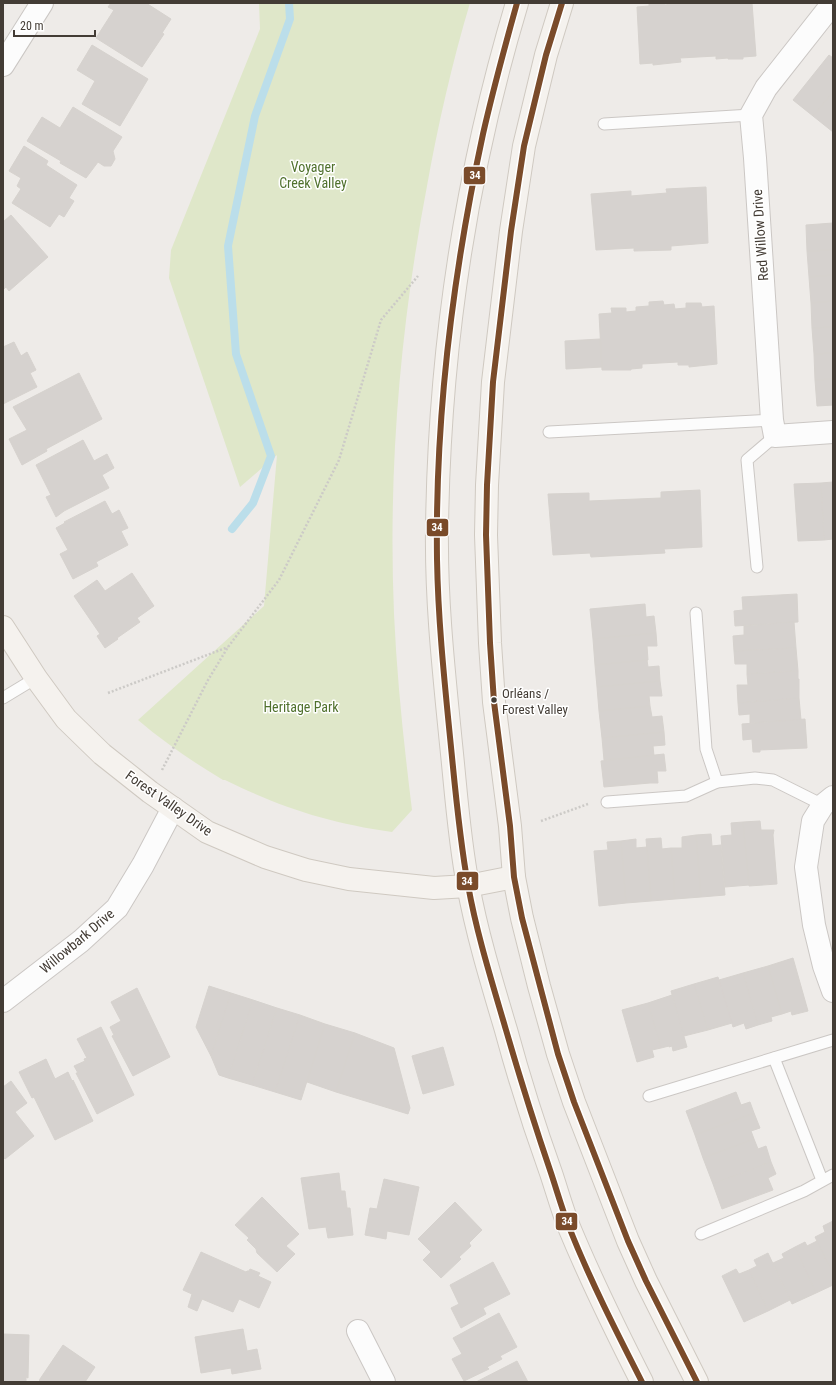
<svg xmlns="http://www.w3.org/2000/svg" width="836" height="1385" viewBox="0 0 836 1385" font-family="'Roboto Condensed',sans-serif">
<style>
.green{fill:#dfe7c9}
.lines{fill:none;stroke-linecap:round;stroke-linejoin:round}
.stream{stroke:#bbdeea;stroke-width:8}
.building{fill:#d6d2cf;stroke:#d6d2ce}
.lane-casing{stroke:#cbc7c4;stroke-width:13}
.street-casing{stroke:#cbc7c4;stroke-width:24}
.secondary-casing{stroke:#cfc9c1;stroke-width:24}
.path{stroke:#cccac7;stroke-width:2.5;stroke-dasharray:2 2;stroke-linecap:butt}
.lane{stroke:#fcfcfc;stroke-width:11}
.street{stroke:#fcfcfc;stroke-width:22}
.secondary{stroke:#f5f2ee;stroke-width:22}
.bus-1-casing{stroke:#fff;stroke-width:9}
.bus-1{stroke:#7a4b2a;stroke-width:6}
.bus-dot{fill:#433c35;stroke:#fff;stroke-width:1.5}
.labels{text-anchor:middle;stroke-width:3;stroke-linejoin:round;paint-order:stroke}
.bus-label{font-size:13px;fill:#433c35;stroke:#fff;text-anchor:start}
.park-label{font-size:14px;fill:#50712d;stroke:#fff}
.street-label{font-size:14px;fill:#433c35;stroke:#fff}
.line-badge{stroke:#fff;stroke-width:1.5}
.badge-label{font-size:11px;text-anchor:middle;font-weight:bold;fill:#fff}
</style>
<rect width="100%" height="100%" fill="#eeebe8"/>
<path class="green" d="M259,3h211c-18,60 -32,122 -43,183 -27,141 -39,285 -33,428 3,66 10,131 18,196l-20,22c-63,-9 -110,-24 -167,-52h-2c-30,-18 -58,-37 -85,-60l126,-114 13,-151 -37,32 -71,-209 2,-28 89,-221z"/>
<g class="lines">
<path class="stream" d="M232,529l21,-26 18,-47 -35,-102 -8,-108 27,-130 35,-97 -1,-16"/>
</g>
<g class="building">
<path d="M111,3h35l25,16 -9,14 2,1 -22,33 -46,-29 18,-28 -6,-3z"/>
<path d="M649,3h15l1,2 10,-2h77l4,53 -13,1v2h-15v-1l-12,1v-3l-36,2 1,4 -28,3v-2l-13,1 -3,-57 12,-1z"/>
<path d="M92,45l56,34 -28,47 -38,-22 13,-23 -18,-11z"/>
<path d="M829,55l4,3v34l-20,24 -20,-16z"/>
<path d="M833,92v40l-20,-16z"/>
<path d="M73,107l49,30 -9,14 2,8 -4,7h-7l-6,-4 -12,16 -26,-15 1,-2 -34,-20 15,-24 18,11z"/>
<path d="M24,146l24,15 -2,4 31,20 -8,13 5,3 -10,16 -5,-3 -9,13 -38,-24 9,-14 -4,-3 4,-8 -12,-7z"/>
<path d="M706,187l2,56 -37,3v4l-37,1v-3l-38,2 -5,-56 40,-3v5l36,-3 -1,-4z"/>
<path d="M11,215l37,42 -39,34 -3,-4 -3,3v-68z"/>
<path d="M833,223v27l-26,1 -1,-26z"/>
<path d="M833,250v25l-24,2 -2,-26z"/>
<path d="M833,275v26l-22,2 -2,-26z"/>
<path d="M663,301l1,4 10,-1 1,5 11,-1v-5h15l1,4 12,-1 3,58 -28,3v-2h-11v-3l-36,2v4l-11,1v1h-29l-3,-56 13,-1 -1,-5h15v4l10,-1v-4l13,-1v-4z"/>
<path d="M833,301v26l-21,1 -1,-25z"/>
<path d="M833,327v26l-19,1 -2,-26z"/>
<path d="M600,339l2,28 -36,2 -1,-28z"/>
<path d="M14,342l7,14 6,-4 9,18 -6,3 7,14 -34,17v-57z"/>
<path d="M833,353v26l-18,1 -1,-26z"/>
<path d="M79,373l23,46 -56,30 1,2 -25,14 -13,-26 18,-9 -14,-23z"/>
<path d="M833,379v26l-16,1 -2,-26z"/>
<path d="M83,440l11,21 13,-7 7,14 -12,7 7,13 -45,23 -8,6 -10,-20 5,-2 -15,-30z"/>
<path d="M833,482v57l-9,1 -3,-57z"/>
<path d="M821,483l3,57 -26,1 -4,-57z"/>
<path d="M700,490l2,57 -38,2 1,4 -74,4 -1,-4 -37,2 -5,-61 41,-1v8l72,-3v-6z"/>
<path d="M105,501l7,13 7,-4 9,18 -7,3 7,14 -32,17 2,4 -25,13 -13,-25 8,-4 -12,-22 9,-5 -1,-1z"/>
<path d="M132,573l22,33 -17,12 3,4 -23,16 1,1 -13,9 -8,-12 3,-2 -26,-38 23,-16 8,11z"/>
<path d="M797,594l1,28 -63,4 -1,-15 9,-1 -1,-13z"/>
<path d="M645,604l1,13 8,-1 2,17 -63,6 -3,-30z"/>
<path d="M794,622l2,26 -62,3 -1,-15 11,-1v-9z"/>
<path d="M656,633l1,13h-10l1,14 -53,5 -2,-26z"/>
<path d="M796,648l2,23 -51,3v-10h-12l-1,-13z"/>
<path d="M647,660l1,7 11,-1 1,15 -63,6 -2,-22z"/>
<path d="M798,671v8h1v19l-61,5 -1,-18h11l-1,-11z"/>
<path d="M660,681l2,15h-13l1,10 -51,5 -2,-24z"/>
<path d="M799,698l2,22 -51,3v-9l-11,1 -1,-12z"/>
<path d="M650,706l2,11 10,-1 2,16 -62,6 -3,-27z"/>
<path d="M805,719l2,29 -47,2v2h-7l-1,-13 -9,1 -1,-16z"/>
<path d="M664,732l1,13 -12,1 1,10 -50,4 -2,-22z"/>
<path d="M664,754l2,17h-9l1,12h-8l-46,4 -3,-26z"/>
<path d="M760,821l1,9h13l-1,5 4,49 -28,2 -6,-64z"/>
<path d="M743,822l6,63 -24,2 -4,-51 11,-1 -1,-12z"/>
<path d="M711,834l1,12 9,-1 4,50 -24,2 -5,-62z"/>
<path d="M696,835l5,62 -26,2 -4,-51h11v-11z"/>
<path d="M661,838l1,11 9,-1 4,51 -24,2 -5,-62z"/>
<path d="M636,839v9l11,-1 4,54 -25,2 -5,-62z"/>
<path d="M621,841l5,62 -27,3 -5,-55 14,-1 -1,-8z"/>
<path d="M793,958l15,53 -16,4 -1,-4 -9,3 -14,-48z"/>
<path d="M768,966l14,48 -11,3 1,4 -14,4 -15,-52z"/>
<path d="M743,973l15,52 -12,4 -2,-6 -11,4 -14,-47z"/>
<path d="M718,977l14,46 -24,7 -14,-46z"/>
<path d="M694,984l14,46 -24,6 -13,-45z"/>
<path d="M209,986l22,7 -20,63 -15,-29z"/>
<path d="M137,988l33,69 -37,19 -21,-40 2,-1 -4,-8 11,-6 -10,-19z"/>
<path d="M231,993l22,7 -25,78 -9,-3 -8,-19z"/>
<path d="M672,995l15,52 -14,4 -1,-5 -3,1v-1l-8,2 -13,-45z"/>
<path d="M253,1000l24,8 -25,77 -24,-7z"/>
<path d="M648,1003l13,45 -9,2 2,7 -17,5 -15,-52z"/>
<path d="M277,1008l23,7 -25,77 -23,-7z"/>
<path d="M300,1015l25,9 -24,76 -26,-8z"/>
<path d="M325,1024l30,9 -19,59 -29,-10z"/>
<path d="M101,1027l33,68 -37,19 -21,-41h2l-4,-7 11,-5 -1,-2 3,-1 -10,-19z"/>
<path d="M355,1033l39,15 16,60 -2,6 -72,-22z"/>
<path d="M443,1047l11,38 -31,9 -11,-38z"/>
<path d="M46,1059l9,20 13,-7 4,9 1,-1 20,41 -38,19 -21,-43 -2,1 -13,-26z"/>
<path d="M11,1081l16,22 -12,9 19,24 -29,23 -2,-2v-70z"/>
<path d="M736,1092l5,13 9,-3 4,11 -59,22 -9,-24z"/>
<path d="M754,1113l6,15 -9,3 3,8 -51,19 -8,-23z"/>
<path d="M754,1139l4,10 8,-3 5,16 -58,22 -10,-26z"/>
<path d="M771,1162l5,12 -8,4 5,12 -51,19 -9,-25z"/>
<path d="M339,1173l2,18h4l2,17h3l3,27 -25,3 -2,-11 -17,2 -8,-51z"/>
<path d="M384,1179l35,8 -10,48 -22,-4 -1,8 -21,-4 5,-27 7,1z"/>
<path d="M262,1197l37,37 -13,12 9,8 -18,18 -20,-19 -1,-4 -9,-9 2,-2 -14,-13z"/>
<path d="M455,1202l27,28 -13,13 2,3 -12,11 2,2 -20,19 -18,-18 8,-8 -13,-13z"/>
<path d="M833,1221v53l-18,-37 10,-5 -2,-6z"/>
<path d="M817,1241l16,33v11l-17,8 -21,-46 10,-5 2,4z"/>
<path d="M795,1247l21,46 -24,11 -19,-41 11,-5 -2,-4z"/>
<path d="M201,1252l45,20 1,-1h2l1,-2 10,4 -2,3 13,6 -12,26 -20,-9 -6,13 -31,-13 -5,12 -9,-4 4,-13 -9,-4z"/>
<path d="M768,1253l22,47 -22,11 -19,-41 8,-4 -3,-6z"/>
<path d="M493,1262l17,32 -27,14 3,6 -25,14 -10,-20 8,-4 -9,-19z"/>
<path d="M736,1269l3,5 10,-4 19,41 -24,11 -22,-46z"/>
<path d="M499,1313l18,34 -17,9 2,3 -15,8 2,2 -25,12 -12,-22 10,-5 -9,-16z"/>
<path d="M243,1329l4,22 10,-2 4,20 -29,5 -1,-6 -30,5 -6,-36z"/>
<path d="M3,1334l26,1 -1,43 -2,-1v5h-23z"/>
<path d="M63,1345l32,22 -10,15h-46l1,-3z"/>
<path d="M517,1361l11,21h-52z"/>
</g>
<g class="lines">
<defs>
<g id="lane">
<path d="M604,124l147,-9"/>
<path d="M549,432l223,-12"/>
<path d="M757,567l-10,-107 28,-24"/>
<path d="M696,613l10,136 11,33"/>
<path d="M3,698l33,-20"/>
<path d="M607,802l79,-6 31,-14 38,-4 18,2 50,25"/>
<path d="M774,1058l48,122"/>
<path d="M649,1096l184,-56"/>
<path d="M701,1234l103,-43 29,-16"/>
</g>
<g id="street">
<path d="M833,3l-67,85 -15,27 4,43 17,262 3,16 58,-4"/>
<path d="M3,65l39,-62"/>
<path d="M833,797l-10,8 -10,16 -7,46 8,58 10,41 9,25"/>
<path d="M3,1001l78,-60 36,-33 26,-43 30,-57"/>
<path d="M358,1331l26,51"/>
</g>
<g id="secondary">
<path d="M517,3c-51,170 -78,350 -80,527 -1,72 7,143 14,214 5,47 8,95 17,141 9,49 24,98 38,145 13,48 28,96 45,143 6,18 11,36 18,54 22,53 47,104 73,155"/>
<path d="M562,3l-16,52 -22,91 -13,85 -18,151 -6,103 -1,50 4,108 4,59 16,124 4,51 8,41 17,68 19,68 16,48 54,139 18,40 51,101"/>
<path d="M3,627l33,51 30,41 36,35 48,38 57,40 58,25 41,13 43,9 85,9 34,-2 46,-9"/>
</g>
</defs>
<use href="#lane" class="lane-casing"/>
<use href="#street" class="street-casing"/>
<use href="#secondary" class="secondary-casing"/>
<g class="path">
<path d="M108,693l120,-46"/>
<path d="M162,770l46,-90 20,-33 51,-67 60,-120 42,-140 37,-44"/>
<path d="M541,821l47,-17"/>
</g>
<use href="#lane" class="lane"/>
<use href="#street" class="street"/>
<use href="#secondary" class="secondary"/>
<defs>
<g id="bus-1">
<path d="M517,3c-12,43 -24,87 -34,131 -30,139 -48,283 -46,425 1,59 7,118 13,178 5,49 9,99 18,148 9,50 24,97 38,145 14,48 29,96 45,143 6,18 11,36 18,54 21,53 47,104 73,155"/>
<path d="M562,3l-16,52 -22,91 -13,85 -18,151 -6,103 -1,50 4,108 4,59 16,124 4,51 8,41 36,136 16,48 54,139 18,40 51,101"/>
</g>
</defs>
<use href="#bus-1" class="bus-1-casing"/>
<use href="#bus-1" class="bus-1"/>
</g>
<circle class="bus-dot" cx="494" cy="700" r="3.5"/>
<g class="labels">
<g class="bus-label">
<text x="502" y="698">Orléans /<tspan x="502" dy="16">Forest Valley</tspan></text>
</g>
<g class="park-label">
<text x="313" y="172">Voyager<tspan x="313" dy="16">Creek Valley</tspan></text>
<text x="301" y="712">Heritage Park</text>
</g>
<g class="street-label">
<text transform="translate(760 235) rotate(-94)" y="5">Red Willow Drive</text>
<text transform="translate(169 803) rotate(35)" y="5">Forest Valley Drive</text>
<text transform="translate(77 941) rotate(-40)" y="5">Willowbark Drive</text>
</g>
</g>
<g class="line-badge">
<rect x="463" y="166" width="23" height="19" rx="4" fill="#7a4b2a"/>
<rect x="426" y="518" width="23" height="19" rx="4" fill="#7a4b2a"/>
<rect x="456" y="871" width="23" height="20" rx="4" fill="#7a4b2a"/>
<rect x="555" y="1212" width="23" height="19" rx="4" fill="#7a4b2a"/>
</g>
<g class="badge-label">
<text x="475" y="179">34</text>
<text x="437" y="531">34</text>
<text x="467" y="885">34</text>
<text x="567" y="1225">34</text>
</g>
<rect width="836" height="1385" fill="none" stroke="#433c35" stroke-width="8"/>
<path d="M14 30v6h81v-6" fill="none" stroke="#433c35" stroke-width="2"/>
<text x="20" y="30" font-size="12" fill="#433c35" stroke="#ffffff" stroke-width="3" paint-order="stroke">20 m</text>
</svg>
